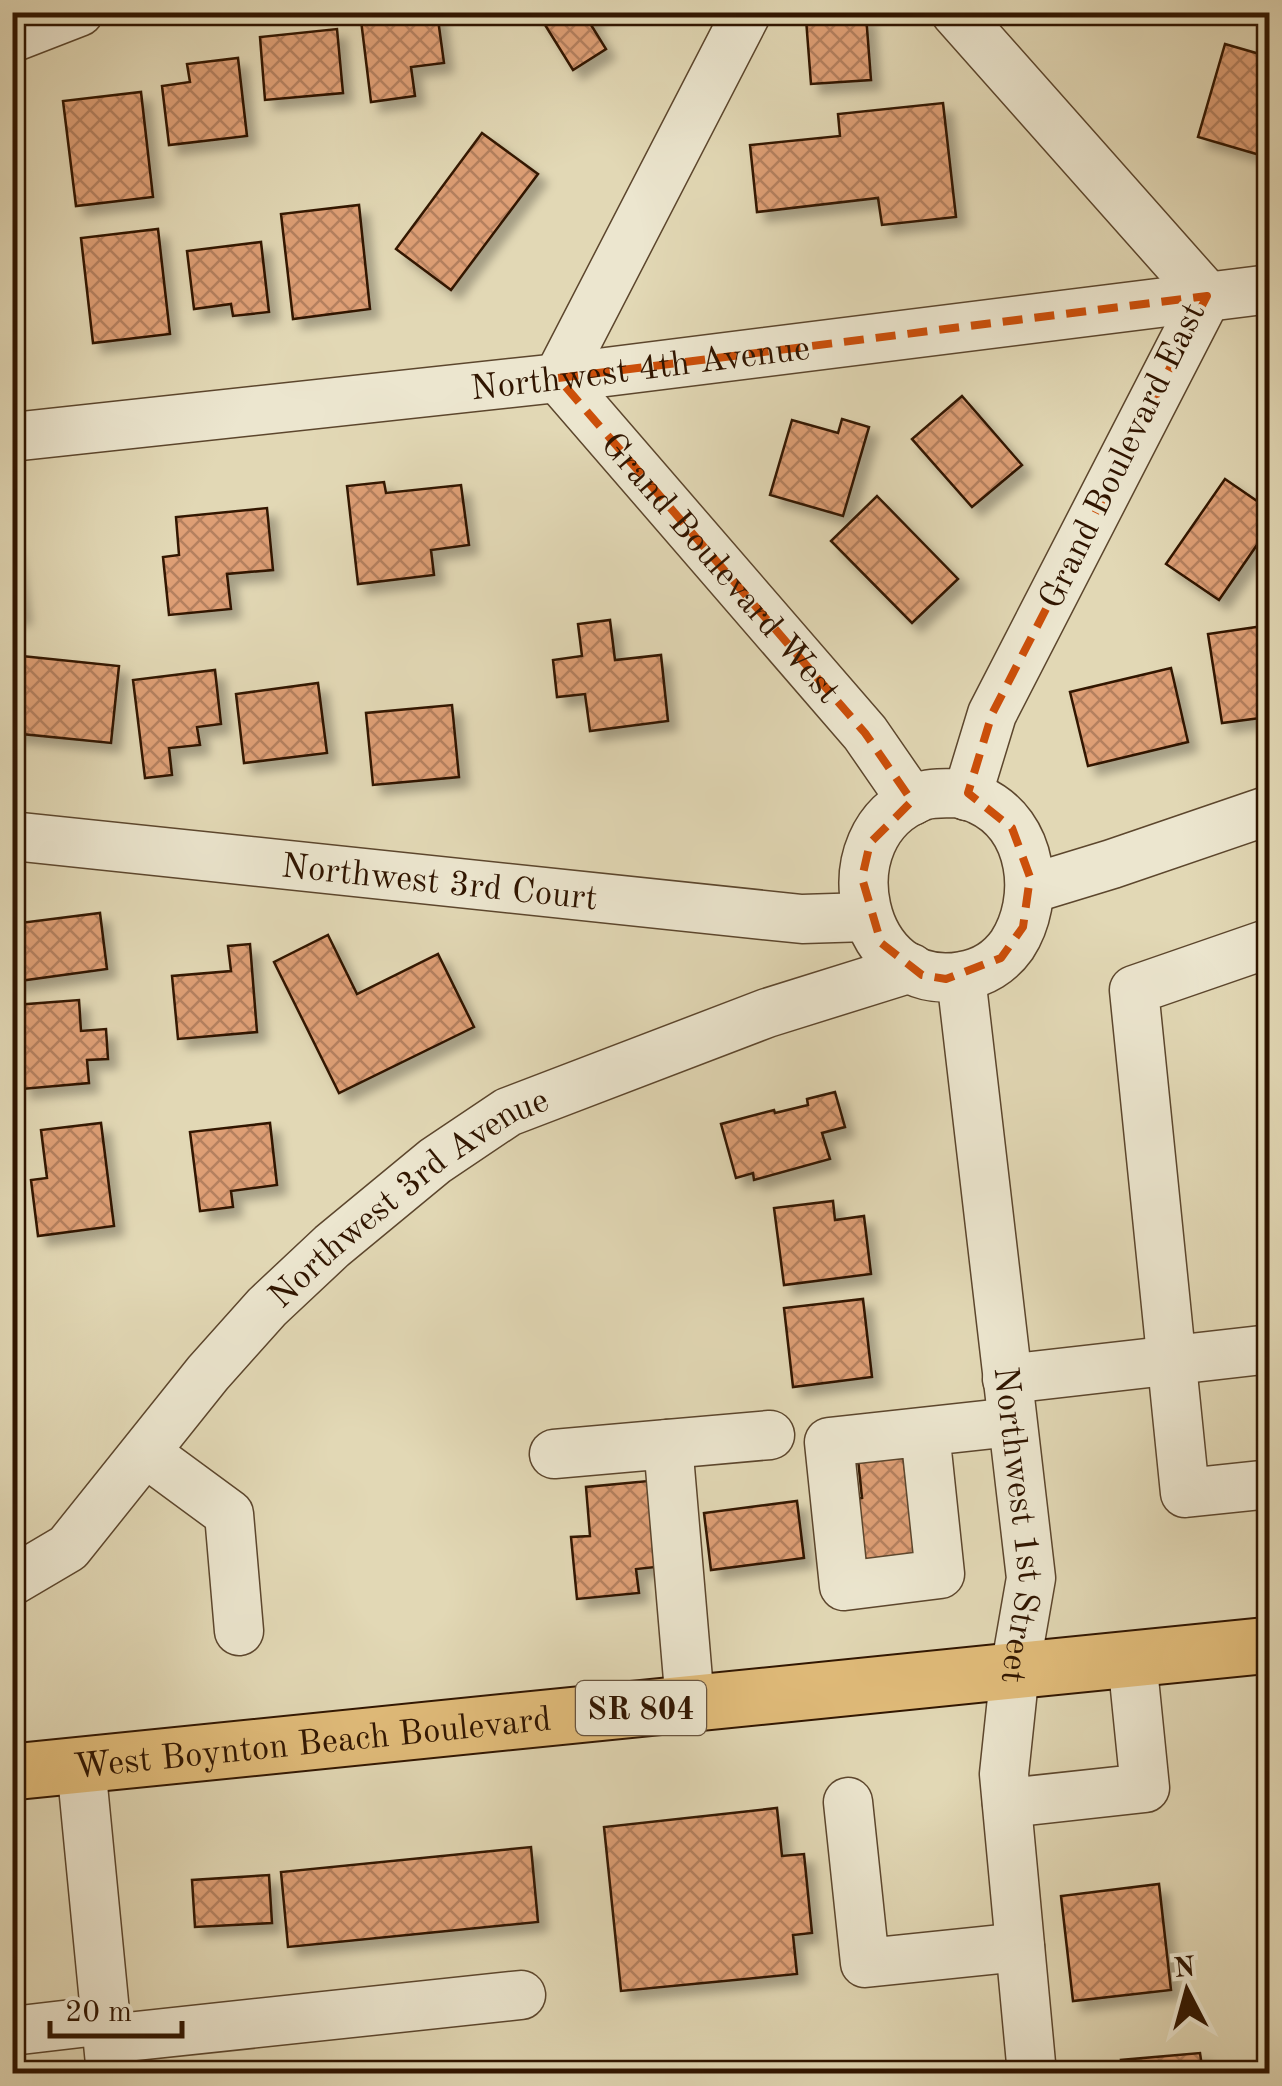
<svg xmlns="http://www.w3.org/2000/svg" width="1282" height="2086" viewBox="0 0 1282 2086" font-family="'Old Standard TT',serif">
<style>
.building{fill:url(#building-cross-hatch);stroke:#301500;stroke-width:2.5;filter:url(#shadow)}
.lines{fill:none;stroke-linecap:round;stroke-linejoin:round}
.minor-casing{stroke:#5c462d;stroke-width:51}
.major-casing{stroke:#301500;stroke-width:59}
.minor{stroke:#ece6cf;stroke-width:48}
.major{stroke:#e1bc7a;stroke-width:55}
.marked{fill:none;stroke:#cc4f0a;stroke-width:8;stroke-dasharray:20 12;stroke-linejoin:round}
.labels{text-anchor:middle;stroke-width:8;stroke-linejoin:round;paint-order:stroke}
.shield{fill:#ece6cf;stroke:#68543e;stroke-width:2.5}
.shield-label{font-size:32px;font-weight:bold;fill:#301500}
.street-label{font-size:35px;fill:#301500;stroke:#ece6cf}
</style>
<defs>
<pattern id="building-cross-hatch" width="8" height="8" patternUnits="userSpaceOnUse" patternTransform="scale(2.5)"><rect width="8" height="8" fill="#de9f75"/><path d="M0 0l8 8M0 8l8-8" fill="none" stroke="#b4805e"/></pattern>
<filter id="shadow"><feDropShadow dx="9" dy="9" stdDeviation="5" flood-color="#0004"/></filter>
</defs>
<rect width="100%" height="100%" fill="#e2d8b5"/>
<filter id="stains"><feTurbulence type="fractalNoise" baseFrequency=".002" numOctaves="4"/><feColorMatrix values="0 0 0 0 .2 0 0 0 0 .09 0 0 0 0 .02 0 0 0 .5 -.17"/></filter>
<radialGradient id="worn" r=".72"><stop offset=".6" stop-color="#630" stop-opacity="0"/><stop offset="1" stop-color="#630" stop-opacity=".3"/></radialGradient>
<g class="building">
<path d="M360,12h77l7,51 -33,4 4,29 -44,6z"/>
<path d="M537,12h63l-12,8 18,29 -33,21z"/>
<path d="M866,15l5,65 -60,4 -5,-65z"/>
<path d="M337,29l6,64 -78,7 -5,-63z"/>
<path d="M1225,44l45,13v101l-72,-21z"/>
<path d="M238,58l9,78 -78,9 -7,-59 28,-4 -3,-18z"/>
<path d="M141,92l12,105 -77,9 -13,-105z"/>
<path d="M943,103l13,114 -74,8 -4,-27 -121,14 -7,-67 90,-9 -2,-22z"/>
<path d="M482,133l56,41 -87,116 -55,-41z"/>
<path d="M359,205l11,104 -77,10 -12,-105z"/>
<path d="M158,229l12,105 -77,9 -12,-105z"/>
<path d="M261,242l8,70 -36,4 -2,-12 -37,5 -7,-58z"/>
<path d="M962,396l60,69 -50,42 -60,-68z"/>
<path d="M842,419l27,8 -26,89 -73,-21 22,-75 46,13z"/>
<path d="M1225,479l45,31v16l-51,74 -53,-36z"/>
<path d="M384,482l2,11 75,-8 8,60 -38,5 3,25 -76,9 -11,-98z"/>
<path d="M877,496l81,83 -46,44 -81,-82z"/>
<path d="M267,508l6,62 -46,4 4,35 -62,6 -6,-58 16,-2 -3,-38z"/>
<path d="M12,543l10,72 -10,1z"/>
<path d="M610,620l5,40 46,-5 7,66 -78,10 -5,-37 -28,3 -4,-37 29,-4 -4,-32z"/>
<path d="M1270,625v53l-8,1 6,38 -46,6 -14,-89z"/>
<path d="M12,655l107,11 -8,77 -99,-10z"/>
<path d="M1171,668l17,74 -100,24 -18,-74z"/>
<path d="M215,670l6,54 -24,3 3,18 -31,3 3,27 -27,3 -12,-98z"/>
<path d="M318,683l9,70 -83,10 -8,-69z"/>
<path d="M452,705l7,72 -86,8 -7,-72z"/>
<path d="M100,913l7,56 -95,13v-58z"/>
<path d="M328,935l29,59 81,-40 36,73 -135,66 -65,-131z"/>
<path d="M250,944l7,88 -79,7 -6,-63 59,-5 -3,-25z"/>
<path d="M79,1000l2,31 25,-2 2,30 -21,1 2,23 -67,6 -7,-84z"/>
<path d="M835,1092l10,35 -23,6 8,26 -76,21 -1,-7 -17,5 -15,-54 53,-14 1,3 33,-8 -1,-6z"/>
<path d="M101,1123l13,103 -76,10 -7,-56 16,-2 -6,-48z"/>
<path d="M270,1123l7,62 -46,6 2,16 -33,4 -10,-79z"/>
<path d="M833,1201l2,19 29,-4 7,58 -87,11 -10,-77z"/>
<path d="M863,1299l9,78 -79,10 -9,-79z"/>
<path d="M903,1453l14,117 -63,7 -9,-77 17,-2 -4,-39z"/>
<path d="M648,1481l8,86 -20,2 3,24 -62,6 -6,-62 19,-1 -4,-49z"/>
<path d="M797,1501l7,57 -93,12 -7,-57z"/>
<path d="M777,1808l5,48 22,-2 8,79 -19,2 4,39 -176,17 -17,-164z"/>
<path d="M531,1847l7,75 -250,25 -7,-75z"/>
<path d="M269,1875l3,48 -77,4 -3,-47z"/>
<path d="M1159,1884l12,106 -98,11 -12,-105z"/>
<path d="M1200,2053l3,21h-80l-2,-14z"/>
</g>
<g class="lines">
<defs>
<g id="minor">
<path id="s1" d="M747,12l-189,366 307,355 47,68"/>
<path d="M955,12l252,284 -215,418 -25,82"/>
<path d="M12,38l67,-26"/>
<path id="s2" d="M12,437l546,-59 712,-89"/>
<path d="M957,793c7,2 16,4 22,7 55,25 63,99 33,145 -12,17 -30,28 -50,31 -103,19 -138,-142 -42,-179 11,-5 26,-3 37,-4z"/>
<path id="s3" d="M12,836l790,83 65,-2"/>
<path d="M1030,889l82,-25 158,-54"/>
<path d="M1270,943l-136,47 51,503 85,-9"/>
<path id="s4" d="M961,977l70,601 -16,92 -11,104 28,300"/>
<path d="M1007,1379l263,-30"/>
<path d="M925,1432l15,142 -96,12 -15,-144 183,-20"/>
<path d="M668,1444l102,-9"/>
<path d="M146,1453l83,61 10,117"/>
<path d="M554,1454l114,-10 22,259"/>
<path id="s5" d="M12,1581l56,-33 140,-175 59,-66 65,-61 103,-85 73,-49 259,-99 144,-45"/>
<path d="M81,1765l30,309"/>
<path d="M848,1802l17,161 155,-16"/>
<path d="M1007,1803l138,-15 -13,-129"/>
<path d="M12,2031l94,-11"/>
<path d="M108,2039l413,-44"/>
</g>
<g id="major">
<path id="s6" d="M12,1772l1258,-127"/>
</g>
</defs>
<use href="#minor" class="minor-casing"/>
<use href="#major" class="major-casing"/>
<use href="#minor" class="minor"/>
<use href="#major" class="major"/>
</g>
<path class="marked" d="M1207,296l-215,418 -24,79 44,35 18,49 -7,50 -22,31 -55,21 -24,-4 -41,-32 -19,-65 8,-35 42,-42 -47,-68 -307,-355z"/>
<g class="labels">
<rect class="shield" x="576" y="1681" width="130" height="54" rx="8"/>
<g class="shield-label">
<text x="641" y="1719">SR 804</text>
</g>
<g class="street-label">
<text dy="12" stroke="none"><textPath href="#s2" startOffset="632">Northwest 4th Avenue</textPath></text>
<text transform="translate(1121 455) rotate(-64)" y="12">Grand Boulevard East</text>
<text dy="12" stroke="none"><textPath href="#s1" startOffset="662">Grand Boulevard West</textPath></text>
<text dy="12" stroke="none"><textPath href="#s3" startOffset="430">Northwest 3rd Court</textPath></text>
<text dy="12" stroke="none"><textPath href="#s5" startOffset="558">Northwest 3rd Avenue</textPath></text>
<text dy="12" stroke="none"><textPath href="#s4" startOffset="552">Northwest 1st Street</textPath></text>
<text dy="12" stroke="none"><textPath href="#s6" startOffset="302">West Boynton Beach Boulevard</textPath></text>
</g>
</g>
<rect width="1282" height="2086" fill="none" stroke="#e2d8b5" stroke-width="50"/>
<rect x="15" y="15" width="1252" height="2056" fill="none" stroke="#301500" stroke-width="5"/>
<rect x="25" y="25" width="1232" height="2036" fill="none" stroke="#301500" stroke-width="2.5"/>
<g transform="translate(1187 1991) rotate(354)" stroke="#ece6cf" stroke-width="8" paint-order="stroke">
<path d="M0-8L18 38L0 25L-18 38Z" fill="#301500"/>
<text y="-15" font-size="28" font-weight="bold" text-anchor="middle" fill="#301500">N</text>
</g>
<path d="M50 2021v15h132v-15" fill="none" stroke="#301500" stroke-width="5"/>
<text x="65" y="2021" font-size="30" fill="#301500" stroke="#ece6cf" stroke-width="8" paint-order="stroke">20 m</text>
<rect width="100%" height="100%" filter="url(#stains)"/>
<rect width="100%" height="100%" fill="url(#worn)"/>
</svg>
